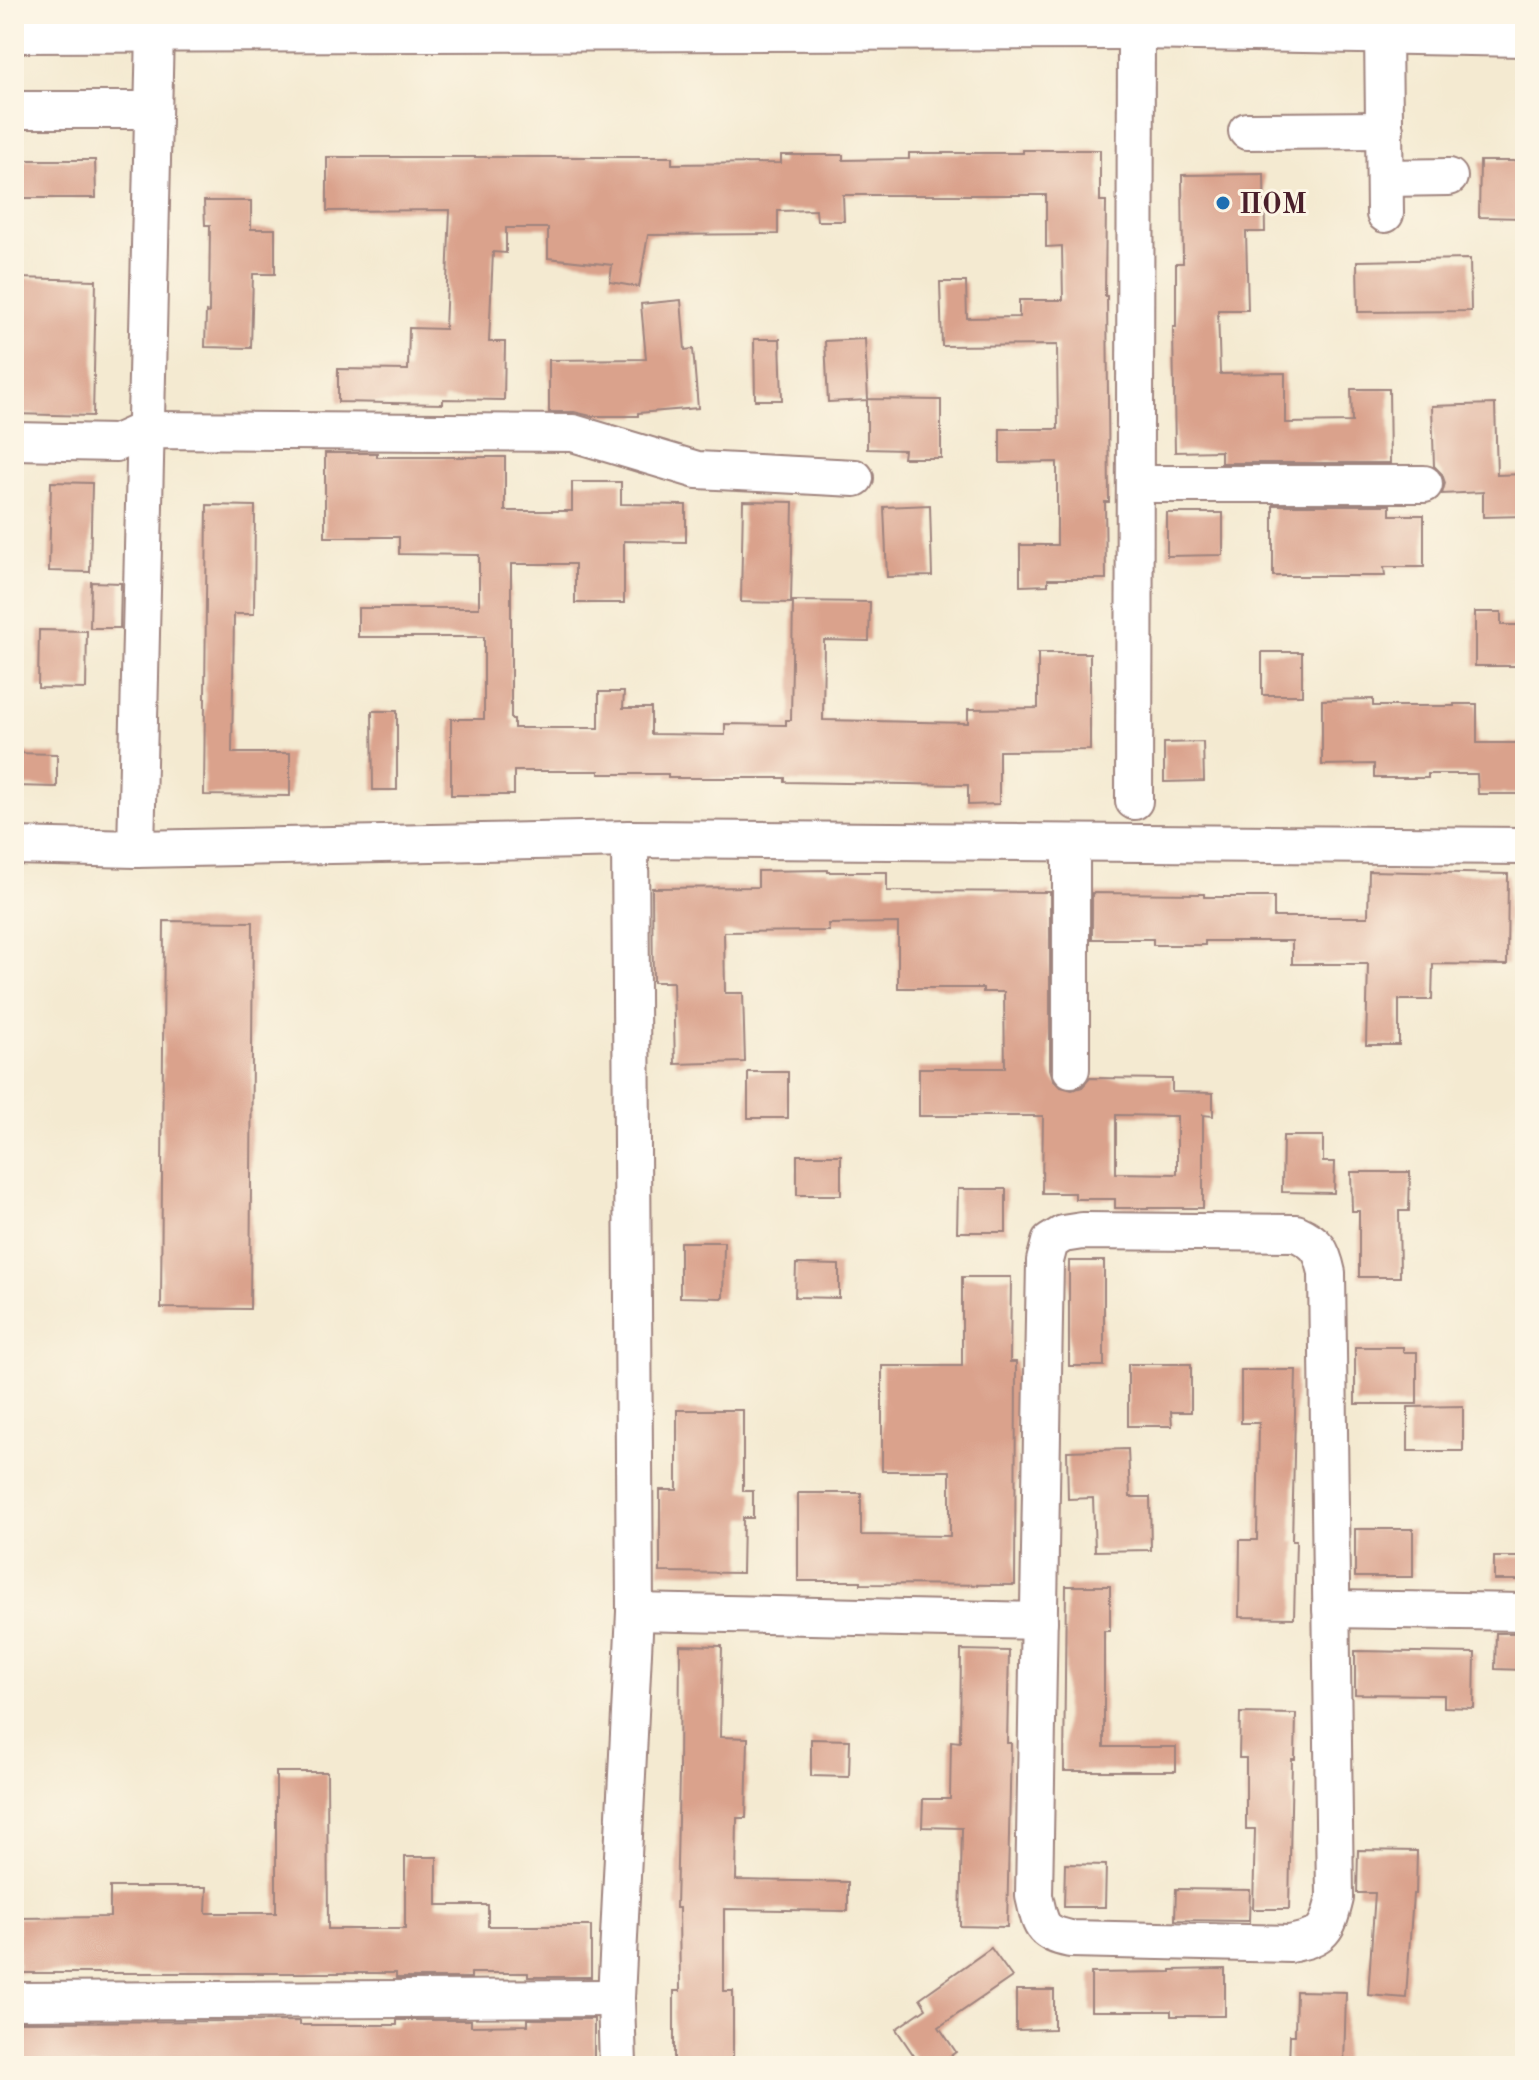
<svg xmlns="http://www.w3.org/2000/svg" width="1539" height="2080" viewBox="0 0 1539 2080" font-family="'Old Standard TT',serif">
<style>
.building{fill:#daa28c;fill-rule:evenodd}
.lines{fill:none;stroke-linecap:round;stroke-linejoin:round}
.minor-casing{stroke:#9f847e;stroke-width:40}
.highway-casing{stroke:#9f847e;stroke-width:48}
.minor{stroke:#fff;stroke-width:36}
.highway{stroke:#fff;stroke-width:44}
.poi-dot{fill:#1f6fb2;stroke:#fcf5e5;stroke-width:3}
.labels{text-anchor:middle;stroke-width:6;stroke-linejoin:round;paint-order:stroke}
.poi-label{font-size:28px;font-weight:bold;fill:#4a1f2b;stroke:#fcf5e5;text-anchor:start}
</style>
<rect width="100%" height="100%" fill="#fcf5e5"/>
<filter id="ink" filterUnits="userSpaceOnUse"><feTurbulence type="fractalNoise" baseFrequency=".0125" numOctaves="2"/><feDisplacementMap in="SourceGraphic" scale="16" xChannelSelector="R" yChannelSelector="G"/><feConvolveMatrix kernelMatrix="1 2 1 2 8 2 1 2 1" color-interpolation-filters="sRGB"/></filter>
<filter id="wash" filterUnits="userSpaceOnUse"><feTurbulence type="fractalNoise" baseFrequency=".006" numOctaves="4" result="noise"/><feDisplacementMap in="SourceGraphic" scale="32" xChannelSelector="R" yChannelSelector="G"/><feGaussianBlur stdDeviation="1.8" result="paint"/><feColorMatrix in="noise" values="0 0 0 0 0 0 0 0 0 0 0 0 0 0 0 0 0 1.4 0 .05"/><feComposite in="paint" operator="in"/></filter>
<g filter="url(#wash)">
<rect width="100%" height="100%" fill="#f4ead1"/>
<g id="blocks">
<g class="building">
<path d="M1023,150h77v51h6l-1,95h2l2,206h-4l1,77h-58v6l-28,1v-41h37v-83l-57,1v-34h58l-1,-84 -115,1 -2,-64h26l1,36 52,-1v-17h44l-1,-54 -16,1v-52h-203l1,26h-27l-1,-11 -38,1v23l-130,1 -9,52 -29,-5 2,-17 -64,-7v-30h-42v25l-13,-1 -4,90h16l-1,58 -61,-1v5l-105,-2v-33l70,1 1,-42 36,1 5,-119 -123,1v-54h345v7l109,-1v-8h62v5l66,-1v-6h114z"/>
<path d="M14,160h81l1,38h-82z"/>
<path d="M1480,161h45v57l-46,-1z"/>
<path d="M1264,174l1,58h-19l2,78h-30l2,64 65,-1v50l67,-1 -1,-33h38l1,74h-169v-12l-46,1 -2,-125h3v-64h7l-1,-88z"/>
<path d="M204,201h47v28h24v45h-22l-2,74 -46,-1 1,-35 3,1 1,-88h-5z"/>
<path d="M1470,259l1,52 -113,1 -1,-51z"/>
<path d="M17,278l79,2 -3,136 -79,-2z"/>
<path d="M681,300l4,50 8,-1 5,59 -60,5v3h-47l-17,-4h-25v-52l97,-1 -5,-55z"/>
<path d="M754,339h26l2,61h-27z"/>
<path d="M865,339l3,60 73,1v58h-38l1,-8 -37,-1v-49l-39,2 -3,-61z"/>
<path d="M1495,404l2,71 28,-1v42l-42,1v-25l-41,2 3,-11 -3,-9 -8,-8 -2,-60z"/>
<path d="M325,453h52v4h128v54h67v-29h49v22l65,1v37l-62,-1v62h-49v-39h-64v155h3v9h85v-36h25l-1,16h28v26l74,1v-11l61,1v-5h5l2,-119 77,1 -1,39 -45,-1 -1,80 145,3v-14l70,-1v-55h52v97l-91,1v53l-31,1v-20l-183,-3v-4h-117v-4h-69v-3h-85v24h-63v-76h33v-82h-126v-29h121v-53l-80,-1v-17h-74z"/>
<path d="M51,482l41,1 -2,89 -41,-1z"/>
<path d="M743,501l50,1 -2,101 -50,-1z"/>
<path d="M207,505l48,1 -1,108h-20l-2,139h58v43l-86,-1z"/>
<path d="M930,505l2,71 -45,1 -3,-70z"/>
<path d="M1273,505h117v10h34v52h-40l1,9h-112z"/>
<path d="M1167,513h56v42l-56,1z"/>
<path d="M91,582l30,1 -1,45h-30z"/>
<path d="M1475,612h26v13h24v41h-50z"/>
<path d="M39,630l48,1 -1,58 -48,-1z"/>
<rect x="1262" y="652" width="40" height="43"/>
<path d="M1373,699v7h81v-2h23v39h48v51h-47l-1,-20h-49v4h-54v-14l-52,1v-65z"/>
<path d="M372,711h25v79h-24z"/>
<path d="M1203,742l1,39 -40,1v-39z"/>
<path d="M15,753l42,1v33l-43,-1z"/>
<path d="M828,870v2h59v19l163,1v177l3,10 8,8 11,3 10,-3 8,-9 82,1v13l41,1v23l-10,-1v93h-88v-9h-40v-6h-33l1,-77h-124v-48h86l-1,-76h-21v-4h-85v-65l-70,1 1,7 -105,1 1,61h18l2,69 -70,2 -2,-82h-20l-1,-94 106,-1v-16zM1116,1115l61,1v58l-61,-1z"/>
<path d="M1369,871l139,3 -1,91 -74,-1 -1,36h-33v45h-33l2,-81h-76v-23h-87v4h-52v-6h-61v-46l112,1v3h70v20h94z"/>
<path d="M164,921l89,1 -3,387 -89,-1z"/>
<rect x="748" y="1072" width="40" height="46"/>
<path d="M1283,1136h40v26h12l-1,31 -52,-1z"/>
<rect x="797" y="1155" width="44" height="40"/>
<path d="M1351,1172h59l-1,39h-10l1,66h-41v-66h-7z"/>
<path d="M958,1189h48v43h-49z"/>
<path d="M680,1242h44l-1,56 -43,-1z"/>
<rect x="1069" y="1261" width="35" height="105"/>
<path d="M796,1264l43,1v33l-44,-1z"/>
<path d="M962,1277h49l-1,85h6l-1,223 -154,-1v-3h-63v-88h63v42l89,1v-65h-68v-105h80z"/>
<path d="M1355,1347h48v5h14v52h-62z"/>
<path d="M1128,1364h63v48h-20l1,14h-44z"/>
<path d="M1241,1370h55l-4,171h4l-2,77 -55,-1 1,-77h17l2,-117h-18z"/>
<path d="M1463,1406v45h-55v-44z"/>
<path d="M677,1410h66v81h10v27h-10l-1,55 -82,-1v-82h17z"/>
<path d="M1128,1449l2,48h20l1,53 -56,1 -2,-53 -25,1 -1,-48z"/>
<rect x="1355" y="1529" width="58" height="48"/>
<rect x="1494" y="1557" width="31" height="23"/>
<path d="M1066,1586h44v45h-6v116h72v24h-112z"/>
<path d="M1496,1633h29v37l-30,-1z"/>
<path d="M680,1645l42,1 -2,91 28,1 -2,80h-9l-1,62 112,2v29l-124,-2v82h9v75h-59v-75h6l-1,-83h-3l3,-134z"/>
<path d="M961,1650l48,1 -2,92h4l-4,184 -47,-1 2,-98 -40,-1 1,-28h27l1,-58 9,1z"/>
<path d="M1355,1651l120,2 -1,55 -30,-1v-12l-89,-1z"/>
<path d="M1240,1713l56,1 -1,45h-3l-3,150h-36l2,-80h-9v-71h-7z"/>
<path d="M811,1739l39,1 -1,37 -38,-1z"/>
<path d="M276,1772h51l1,157h77v-72h32v48h51v21h103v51h-63v-4h-57v5h-75v-5h-378v-55l92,-1v-30h97l-1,26h70z"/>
<path d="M1358,1850l59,1 -1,43h-3l-7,104 -38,-3 7,-102h-18z"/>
<path d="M1065,1864l41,1 -1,42h-41z"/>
<path d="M1176,1889l74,1 -1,31 -74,-1z"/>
<path d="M991,1948l21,29 -73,50 17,25 -20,14h-15l-25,-37 30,-21 -6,-10z"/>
<path d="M1225,1969v47h-54v-5h-80v-38l80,-1v-2z"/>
<path d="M1016,1990h38v39l-38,1z"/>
<path d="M1296,1991l50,1 -2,74h-55l1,-31h5z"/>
<path d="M528,2019h66v47h-580v-44l286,-1v4h97v-5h74v6l57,-1z"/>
</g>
</g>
</g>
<g filter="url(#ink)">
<use href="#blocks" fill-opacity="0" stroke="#9f847e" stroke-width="2"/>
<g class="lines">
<defs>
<g id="minor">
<path d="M1383,31l2,183"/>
<path d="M14,110h139"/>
<path d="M1247,131l138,-1"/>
<path d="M1385,178l64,-1"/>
<path d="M14,441l102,2 29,-13 428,3 124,37 158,8"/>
<path d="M1135,484h289"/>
<path d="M1134,801l2,-774"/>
<path d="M14,846l122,3 494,-10 895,7"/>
<path d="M136,849l19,-818"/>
<path d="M1071,1069v-225"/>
<path d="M1082,1231l214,2c22,10 26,17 31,40l8,625c-8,33 -11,39 -45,46l-220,-5c-31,-7 -29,-14 -36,-43l11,-635 5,-19 13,-8z"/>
<path d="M1331,1609l194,3"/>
<path d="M635,1612l404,9"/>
<path d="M14,2001l602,-3"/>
<path d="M618,2066l-2,-68 19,-386 -5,-773"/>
</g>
<path id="highway" d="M14,30l1122,-3 389,7"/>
</defs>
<use href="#minor" class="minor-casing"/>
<use href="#highway" class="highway-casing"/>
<use href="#minor" class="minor"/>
<use href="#highway" class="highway"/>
</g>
</g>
<circle class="poi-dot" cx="1223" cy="203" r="8"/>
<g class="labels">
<g class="poi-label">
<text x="1239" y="213">ПОМ</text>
</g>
</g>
<rect width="1539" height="2080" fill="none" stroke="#fcf5e5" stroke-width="48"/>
</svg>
